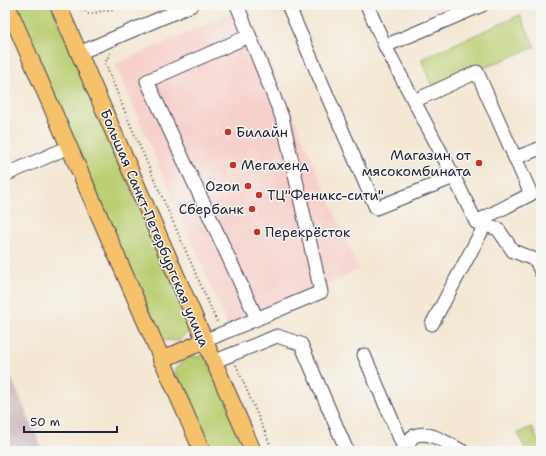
<svg xmlns="http://www.w3.org/2000/svg" width="546" height="456" viewBox="0 0 546 456" font-family="'Shantell Sans',sans-serif">
<style>
.built{fill:#f7d0cb}
.industrial{fill:#d2bec2}
.green{fill:#bacd70;stroke:#6e7856}
.lines{fill:none;stroke-linecap:round;stroke-linejoin:round}
.minor-casing{stroke:#424052;stroke-width:15}
.major-casing{stroke:#424052;stroke-width:18}
.path{stroke:#424052;stroke-width:2;stroke-dasharray:1 3;stroke-linecap:butt}
.minor{stroke:#fff;stroke-width:13}
.major{stroke:#f5c16b;stroke-width:16}
.poi-dot{fill:#c8321e;stroke:#f6f6f2;stroke-width:1.5}
.labels{text-anchor:middle;stroke-width:3;stroke-linejoin:round;paint-order:stroke}
.poi-label{font-size:14px;fill:#22223b;stroke:#f6f6f2;text-anchor:start}
.street-label{font-size:14px;fill:#22223b;stroke:#f6f6f2}
</style>
<rect width="100%" height="100%" fill="#f6f6f2"/>
<filter id="ink" filterUnits="userSpaceOnUse"><feTurbulence type="fractalNoise" baseFrequency=".025" numOctaves="2"/><feDisplacementMap in="SourceGraphic" scale="8" xChannelSelector="R" yChannelSelector="G"/><feConvolveMatrix kernelMatrix="1 2 1 2 8 2 1 2 1" color-interpolation-filters="sRGB"/></filter>
<filter id="wash" filterUnits="userSpaceOnUse"><feTurbulence type="fractalNoise" baseFrequency=".012" numOctaves="4" result="noise"/><feDisplacementMap in="SourceGraphic" scale="16" xChannelSelector="R" yChannelSelector="G"/><feGaussianBlur stdDeviation="0.9" result="paint"/><feColorMatrix in="noise" values="0 0 0 0 0 0 0 0 0 0 0 0 0 0 0 0 0 1.4 0 .05"/><feComposite in="paint" operator="in"/></filter>
<g filter="url(#wash)">
<rect width="100%" height="100%" fill="#f4e7d3"/>
<g class="built">
<path d="M93,5h24v1l-21,7z"/>
<path d="M247,7l112,263 -131,56 -113,-262z"/>
</g>
<path class="industrial" d="M5,363l38,88h-38z"/>
<g class="green">
<path d="M14,5h37l141,323 -13,13 -18,-1z"/>
<path d="M520,15l15,32 -102,42 -12,-30z"/>
<path d="M206,356l42,95h-37l-37,-81 14,-13z"/>
<path d="M532,427l9,21v3h-15l-8,-18z"/>
</g>
</g>
<g filter="url(#ink)">
<g class="lines">
<defs>
<g id="minor">
<path d="M288,5l88,203 78,-31 22,45 22,7 15,22 23,9 5,12"/>
<path d="M367,5l18,41 69,131"/>
<path d="M249,36l-102,45 110,238"/>
<path d="M385,46l97,-41"/>
<path d="M79,53l113,-48"/>
<path d="M414,101l63,-29 54,122 -55,28"/>
<path d="M515,158l26,-10"/>
<path d="M5,175l64,-28"/>
<path d="M432,324l53,-99"/>
<path d="M204,341l117,-49 -39,-175 -45,-112"/>
<path d="M364,355l41,95"/>
<path d="M213,362l64,-26 24,8 46,107"/>
<path d="M405,451l7,-14c15,-9 36,7 50,14"/>
</g>
<g id="major">
<path d="M7,5l195,446"/>
<path d="M58,5l195,446"/>
<path d="M161,360l43,-19"/>
</g>
</defs>
<use href="#minor" class="minor-casing"/>
<use href="#major" class="major-casing"/>
<g class="path">
<path d="M80,5l2,4 7,5 44,-9"/>
<path d="M110,53l-5,10 25,61 87,198"/>
<path d="M236,365l37,86"/>
</g>
<use href="#minor" class="minor"/>
<use href="#major" class="major"/>
</g>
</g>
<g class="poi-dot">
<circle cx="228" cy="132" r="4"/>
<circle cx="479" cy="163" r="4"/>
<circle cx="233" cy="165" r="4"/>
<circle cx="248" cy="186" r="4"/>
<circle cx="259" cy="195" r="4"/>
<circle cx="252" cy="209" r="4"/>
<circle cx="257" cy="232" r="4"/>
</g>
<g class="labels">
<g class="poi-label">
<text x="236" y="137">Билайн</text>
<text x="471" y="160" text-anchor="end">Магазин от<tspan x="471" dy="16">мясокомбината</tspan></text>
<text x="241" y="170">Мегахенд</text>
<text x="240" y="191" text-anchor="end">Ozon</text>
<text x="267" y="200">ТЦ"Феникс-сити"</text>
<text x="244" y="214" text-anchor="end">Сбербанк</text>
<text x="265" y="237">Перекрёсток</text>
</g>
<g class="street-label">
<text transform="translate(155 228) rotate(67)" y="5">Большая Санкт-Петербургская улица</text>
</g>
</g>
<rect width="546" height="456" fill="none" stroke="#f6f6f2" stroke-width="20"/>
<path d="M24 426v6h93v-6" fill="none" stroke="#22223b" stroke-width="2"/>
<text x="30" y="426" font-size="12" fill="#22223b" stroke="#f6f6f2" stroke-width="3" paint-order="stroke">50 m</text>
</svg>
